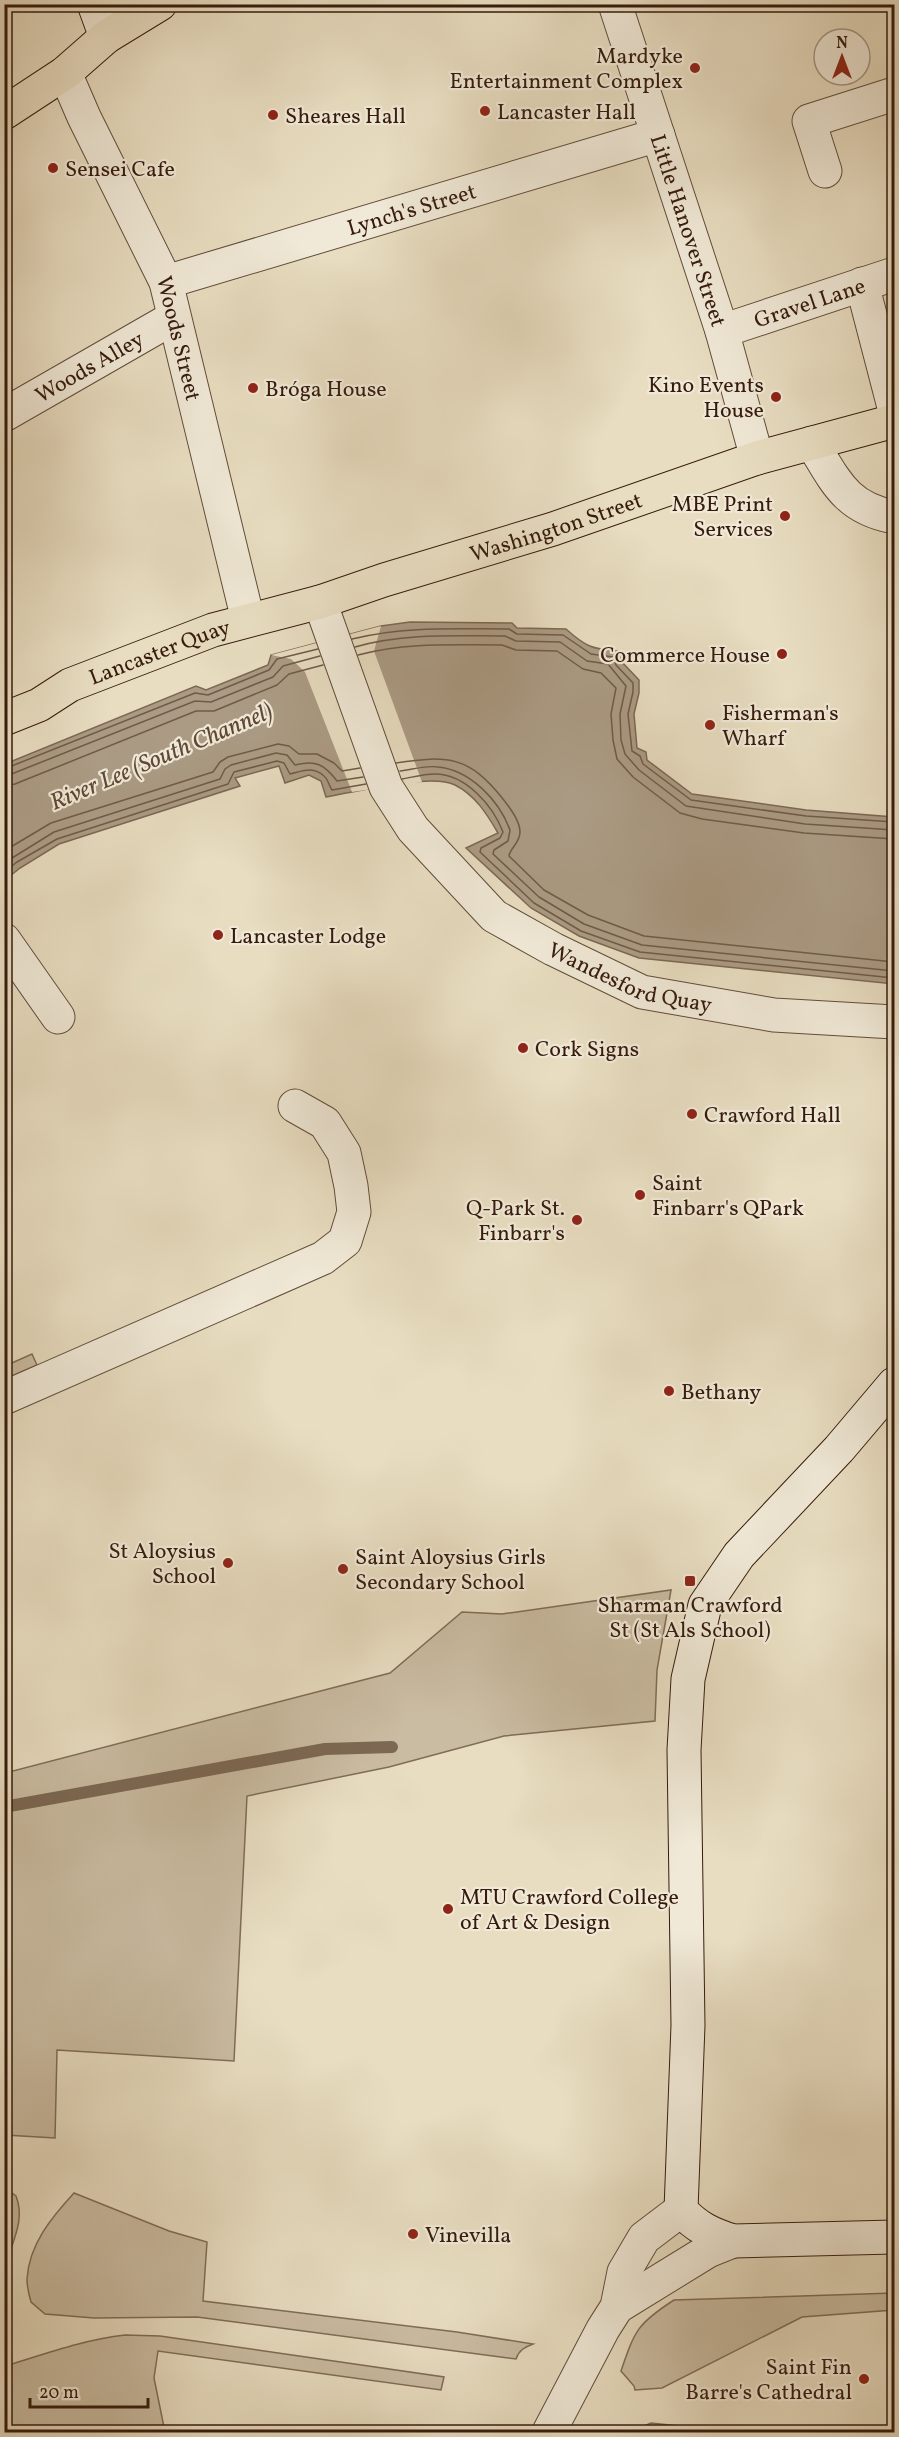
<svg xmlns="http://www.w3.org/2000/svg" width="899" height="2437" viewBox="0 0 899 2437" font-family="Vollkorn,serif">
<style>
.green{fill:#cabca2;stroke:#806c58;stroke-width:1.5}
.water{fill:#ab9b84;stroke:#7c6854;stroke-width:1.5}
.pier{fill:#e8ddc1}
.lines{fill:none;stroke-linecap:round;stroke-linejoin:round}
.shore{stroke:#705b48;stroke-width:1.5}
.stream{stroke:#7c6854;stroke-width:12}
.minor-casing{stroke:#624c3a;stroke-width:35}
.tertiary-casing{stroke:#624c3a;stroke-width:35}
.secondary-casing{stroke:#361b0d;stroke-width:35}
.trunk-casing{stroke:#361b0d;stroke-width:35}
.minor{stroke:#f0e9d7;stroke-width:33}
.tertiary{stroke:#f0e9d7;stroke-width:33}
.secondary{stroke:#f0e9d7;stroke-width:33}
.trunk{stroke:#e8ddc1;stroke-width:33}
.poi-dot{fill:#8f2418;stroke:#f0e9d7;stroke-width:2}
.labels{text-anchor:middle;stroke-width:4.5;stroke-linejoin:round;paint-order:stroke}
.poi-label{font-size:22px;fill:#361b0d;stroke:#f0e9d7;text-anchor:start}
.street-label{font-size:22px;fill:#361b0d;stroke:#f0e9d7}
.water-label{font-size:24px;font-style:italic;fill:#5f4837;stroke:#f0e9d7}
</style>
<rect width="100%" height="100%" fill="#e8ddc1"/>
<filter id="stains"><feTurbulence type="fractalNoise" baseFrequency=".00333" numOctaves="4"/><feColorMatrix values="0 0 0 0 .2 0 0 0 0 .09 0 0 0 0 .02 0 0 0 .5 -.17"/></filter>
<radialGradient id="worn" r=".72"><stop offset=".6" stop-color="#630" stop-opacity="0"/><stop offset="1" stop-color="#630" stop-opacity=".3"/></radialGradient>
<g class="green">
<path d="M32,1354l5,11 -32,14v-13z"/>
<path d="M671,1590l-14,80 -2,51 -151,15 -115,31 -142,29 -13,265 -177,-11 -2,88 -50,-3v-362l385,-100 72,-61 40,2z"/>
<path d="M5,2188l11,8c10,25 -5,47 -11,72z"/>
<path d="M74,2193l95,38 38,11 -4,59 254,31 76,12c-8,3 -14,6 -17,15l-319,-42 -103,1 -49,-4 -14,-12c-2,-7 -4,-16 -4,-23 2,-35 25,-62 47,-86z"/>
<path d="M894,2293v17l-92,7 -140,71 -27,2 -1,-4 -13,-15c14,-41 16,-47 53,-71z"/>
<path d="M125,2335l35,1 284,41 -3,13 -283,-39 -4,27 11,54h-160v-66c40,-12 77,-26 120,-31z"/>
<path d="M651,2423l28,3 8,6h-58z"/>
</g>
<path class="water" d="M410,622l102,1 5,5 49,1c20,18 26,20 52,22l3,10 18,19v13l-5,21 3,34 9,4 1,8 45,34 114,16 88,7v167l-255,-26 -60,-22 -48,-28 -65,-60 32,-15c-11,-19 -23,-38 -43,-48 -24,-12 -101,7 -129,12l-5,-16 -12,-6 -24,8 -6,-17 -44,12 5,8 -181,58 -39,24 -15,12v-116l191,-78 10,4 62,-25 3,-10 110,-29z"/>
<path class="pier" d="M381,626l-7,25 48,131 -70,10 -47,-120 -14,-13 -20,-4z"/>
<g class="lines">
<g class="shore">
<path d="M352,639c52,-13 103,-10 157,-10l8,5 46,1 28,19 22,3 3,8 17,18v9l-5,22 4,37 8,5 3,8 48,36 115,16 88,6"/>
<path d="M355,647c50,-14 99,-11 150,-11l11,5 44,1 27,19 21,3 18,22 -6,28 1,26 4,14 14,16 47,36 119,18 89,6"/>
<path d="M358,655c48,-13 95,-10 144,-10l14,5 41,1 26,18 18,4 15,15 -5,26 2,26 4,19 16,18 47,36 22,6 102,14 90,6"/>
<path d="M396,763c52,-8 73,-7 107,36 7,9 17,22 17,33 0,11 -10,16 -11,24l35,34 44,25 56,21 250,26"/>
<path d="M4,769l191,-76 13,2 61,-25 8,-11 41,-10"/>
<path d="M400,771c11,-1 26,-6 38,-4 32,3 61,33 72,63l-2,11 -14,9 -1,4 46,43 45,27 58,21 252,26"/>
<path d="M4,777l191,-76 16,1 62,-25 10,-11 37,-10"/>
<path d="M402,779c11,-2 22,-5 33,-5 31,0 58,32 68,58l-3,6 -19,10 -1,4 54,51 47,28 59,21 254,26"/>
<path d="M4,786l11,-2 181,-73h18l63,-26 12,-11 34,-9"/>
<path d="M4,851l47,-28 162,-51 7,-10 8,-5 50,-13 11,2 10,8h18l17,9 8,8 18,-3"/>
<path d="M4,863l50,-31 166,-53 5,-10 6,-4 45,-12 11,2 8,10c21,-5 29,-1 42,16l26,-4"/>
<path d="M4,872l13,-10 40,-23 171,-55 6,-12 43,-11 7,2 6,11c13,-3 23,-8 34,2 4,3 5,10 8,14l34,-6"/>
</g>
<path class="stream" d="M4,1807l321,-58 67,-2"/>
<defs>
<g id="minor">
<path id="s1" d="M615,4l107,327 35,127"/>
<path id="s2" d="M65,73l19,44 82,165 82,338"/>
<path d="M825,171l-16,-50 85,-27"/>
<path id="s3" d="M166,282l492,-147"/>
<path d="M862,284l32,123"/>
<path id="s4" d="M722,331l172,-57"/>
<path id="s5" d="M4,415l169,-97"/>
<path d="M812,443c24,39 34,65 82,74"/>
<path d="M4,940l54,77"/>
<path d="M4,1398l319,-140 22,-17 9,-29 -3,-26 -7,-33 -19,-30 -30,-17"/>
</g>
<g id="tertiary">
<path id="s6" d="M320,602l66,185 27,42 81,87 59,33 89,43 132,23 120,7"/>
<path d="M617,2307l91,-56 25,-10"/>
<path d="M549,2432l54,-103 14,-22 7,-35 20,-34 37,-28"/>
</g>
<g id="secondary">
<path d="M94,4l12,33"/>
<path d="M894,1384l-55,65 -100,106 -34,50 -17,74 -4,71 4,275 -7,185c15,17 30,24 52,31l161,-4"/>
</g>
<g id="trunk">
<path d="M4,113l61,-40 41,-36 54,-33"/>
<path id="s7" d="M4,719l35,-14 31,-20 143,-55 107,-28 64,-22 169,-51 204,-71 137,-37"/>
</g>
</defs>
<use href="#minor" class="minor-casing"/>
<use href="#tertiary" class="tertiary-casing"/>
<use href="#secondary" class="secondary-casing"/>
<use href="#trunk" class="trunk-casing"/>
<use href="#minor" class="minor"/>
<use href="#tertiary" class="tertiary"/>
<use href="#secondary" class="secondary"/>
<use href="#trunk" class="trunk"/>
</g>
<g class="poi-dot">
<circle cx="695" cy="68" r="6"/>
<circle cx="485" cy="111" r="6"/>
<circle cx="273" cy="115" r="6"/>
<circle cx="53" cy="168" r="6"/>
<circle cx="253" cy="388" r="6"/>
<circle cx="776" cy="397" r="6"/>
<circle cx="785" cy="516" r="6"/>
<circle cx="782" cy="654" r="6"/>
<circle cx="710" cy="725" r="6"/>
<circle cx="218" cy="935" r="6"/>
<circle cx="523" cy="1048" r="6"/>
<circle cx="692" cy="1114" r="6"/>
<circle cx="640" cy="1195" r="6"/>
<circle cx="577" cy="1220" r="6"/>
<circle cx="669" cy="1391" r="6"/>
<circle cx="228" cy="1563" r="6"/>
<circle cx="343" cy="1569" r="6"/>
<rect x="684" y="1575" width="12" height="12" rx="3"/>
<circle cx="448" cy="1909" r="6"/>
<circle cx="413" cy="2234" r="6"/>
<circle cx="864" cy="2379" r="6"/>
</g>
<g class="labels">
<g class="poi-label">
<text x="683" y="63" text-anchor="end">Mardyke<tspan x="683" dy="25">Entertainment Complex</tspan></text>
<text x="497" y="119">Lancaster Hall</text>
<text x="285" y="123">Sheares Hall</text>
<text x="65" y="176">Sensei Cafe</text>
<text x="764" y="392" text-anchor="end">Kino Events<tspan x="764" dy="25">House</tspan></text>
<text x="265" y="396">Bróga House</text>
<text x="773" y="511" text-anchor="end">MBE Print<tspan x="773" dy="25">Services</tspan></text>
<text x="770" y="662" text-anchor="end">Commerce House</text>
<text x="722" y="720">Fisherman's<tspan x="722" dy="25">Wharf</tspan></text>
<text x="230" y="943">Lancaster Lodge</text>
<text x="535" y="1056">Cork Signs</text>
<text x="704" y="1122">Crawford Hall</text>
<text x="652" y="1190">Saint<tspan x="652" dy="25">Finbarr's QPark</tspan></text>
<text x="565" y="1215" text-anchor="end">Q-Park St.<tspan x="565" dy="25">Finbarr's</tspan></text>
<text x="681" y="1399">Bethany</text>
<text x="216" y="1558" text-anchor="end">St Aloysius<tspan x="216" dy="25">School</tspan></text>
<text x="355" y="1564">Saint Aloysius Girls<tspan x="355" dy="25">Secondary School</tspan></text>
<text x="690" y="1612" text-anchor="middle">Sharman Crawford<tspan x="690" dy="25">St (St Als School)</tspan></text>
<text x="460" y="1904">MTU Crawford College<tspan x="460" dy="25">of Art &amp; Design</tspan></text>
<text x="425" y="2242">Vinevilla</text>
<text x="852" y="2374" text-anchor="end">Saint Fin<tspan x="852" dy="25">Barre's Cathedral</tspan></text>
</g>
<g class="street-label">
<text dy="8" stroke="none"><textPath href="#s3" startOffset="256">Lynch's Street</textPath></text>
<text dy="8" stroke="none"><textPath href="#s1" startOffset="238">Little Hanover Street</textPath></text>
<text dy="8" stroke="none"><textPath href="#s4" startOffset="92">Gravel Lane</textPath></text>
<text dy="8" stroke="none"><textPath href="#s2" startOffset="290">Woods Street</textPath></text>
<text dy="8" stroke="none"><textPath href="#s5" startOffset="98">Woods Alley</textPath></text>
<text dy="8" stroke="none"><textPath href="#s7" startOffset="586">Washington Street</textPath></text>
<text dy="8" stroke="none"><textPath href="#s7" startOffset="170">Lancaster Quay</textPath></text>
<text dy="8" stroke="none"><textPath href="#s6" startOffset="516">Wandesford Quay</textPath></text>
</g>
<g class="water-label">
<text transform="translate(161 756) rotate(-23)" y="8">River Lee (South Channel)</text>
</g>
</g>
<rect width="899" height="2437" fill="none" stroke="#e8ddc1" stroke-width="24"/>
<rect x="6" y="6" width="887" height="2425" fill="none" stroke="#361b0d" stroke-width="3"/>
<rect x="12" y="12" width="875" height="2413" fill="none" stroke="#361b0d" stroke-width="1.5"/>
<g transform="translate(842 57)"><circle r="28" fill="#f0e9d7" stroke="#a69786" stroke-width="1.5"/>
<path d="M0-4.5L10 22L0 15L-10 22Z" fill="#8f2418"/>
<text y="-9" font-size="16" font-weight="bold" text-anchor="middle" fill="#361b0d">N</text>
</g>
<path d="M30 2398v9h118v-9" fill="none" stroke="#361b0d" stroke-width="3"/>
<text x="39" y="2398" font-size="18" fill="#361b0d" stroke="#f0e9d7" stroke-width="4.5" paint-order="stroke">20 m</text>
<rect width="100%" height="100%" filter="url(#stains)"/>
<rect width="100%" height="100%" fill="url(#worn)"/>
</svg>
